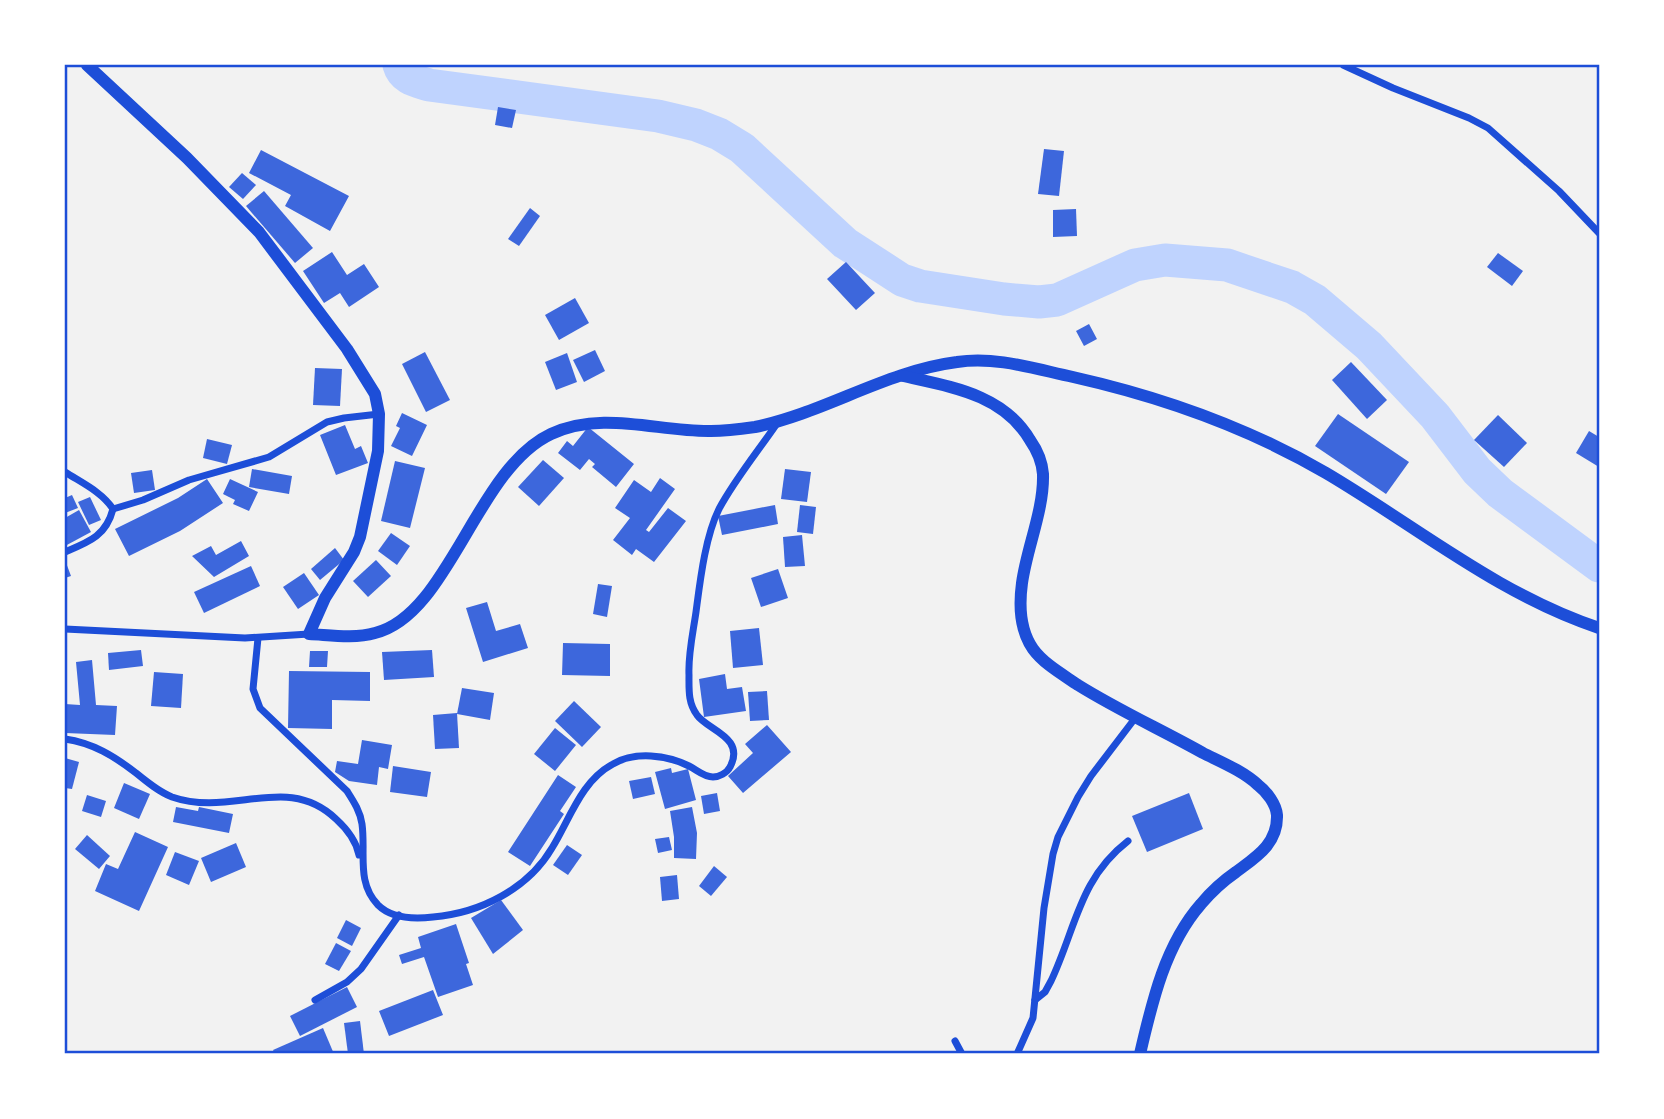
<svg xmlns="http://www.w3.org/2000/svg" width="1664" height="1119" viewBox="0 0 1664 1119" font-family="'Space Grotesk',sans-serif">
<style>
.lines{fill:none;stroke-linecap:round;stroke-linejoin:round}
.river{stroke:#bfd3fe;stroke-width:33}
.building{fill:#3d67dc}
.minor{stroke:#1d4ed8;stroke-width:7}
.tertiary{stroke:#1d4ed8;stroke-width:12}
.neatline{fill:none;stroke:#1d4ed8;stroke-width:2.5}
</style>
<rect width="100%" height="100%" fill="#f2f2f2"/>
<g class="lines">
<path class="river" d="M399,65c4,14 17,16 30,20l229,31 38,9 23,9 23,14 103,95 57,37 18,6 84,13 35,3 18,-2 78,-35 30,-5 62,5 65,22 23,13 54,46 66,70 42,55 23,22 99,73"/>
</g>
<g class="building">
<path d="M498,107l18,3 -4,18 -17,-3z"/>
<path d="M1044,149l20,2 -5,45 -21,-2z"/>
<path d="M261,150l88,46 -19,35 -45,-25 6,-11 -42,-22z"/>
<path d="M242,173l14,12 -13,14 -14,-12z"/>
<path d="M264,191l49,57 -18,15 -49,-57z"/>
<path d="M530,208l10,8 -21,30 -11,-7z"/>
<path d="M1076,209l1,27 -24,1v-27z"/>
<path d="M332,252l15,23 17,-11 15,23 -30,20 -9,-14 -16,10 -21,-32z"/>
<path d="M1498,253l25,18 -11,15 -25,-19z"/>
<path d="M846,262l29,31 -19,17 -29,-31z"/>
<path d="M575,298l14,25 -30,17 -14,-25z"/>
<path d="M1089,324l8,15 -13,7 -8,-15z"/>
<path d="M595,350l10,21 -21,11 -11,-22z"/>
<path d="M425,352l25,48 -24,12 -24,-48z"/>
<path d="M567,353l10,29 -21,8 -11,-28z"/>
<path d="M1351,362l36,38 -20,19 -35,-39z"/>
<path d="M315,368l27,1 -2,37 -27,-1z"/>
<path d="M402,413l25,12 -15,31 -21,-10 9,-18 -4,-2z"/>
<path d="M1338,414l71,48 -23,32 -71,-48z"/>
<path d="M1498,415l29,28 -23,24 -30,-27z"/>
<path d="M345,425l10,24 6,-3 7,17 -32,12 -16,-40z"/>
<path d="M588,427l46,37 -18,23 -24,-20 3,-3 -6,-5 -9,11 -22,-17 9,-12 6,5z"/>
<path d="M1589,431l10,6v30l-23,-14z"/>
<path d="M207,439l25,6 -5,19 -24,-6z"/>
<path d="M543,460l21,18 -25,28 -21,-19z"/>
<path d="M395,461l30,7 -15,60 -29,-7z"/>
<path d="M252,469l40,7 -3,18 -40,-7z"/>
<path d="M785,469l26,3 -4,30 -26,-3z"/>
<path d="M152,470l3,20 -21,3 -3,-20z"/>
<path d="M660,478l15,11 -29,41 3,2 19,-24 18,13 -32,41 -18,-13 -4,6 -19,-15 17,-22 -15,-10 19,-28 17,12z"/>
<path d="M207,479l16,24 -43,28 -51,25 -14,-27 63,-31z"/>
<path d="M230,479l28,13 -9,19 -16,-7 2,-4 -12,-6z"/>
<path d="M72,495l6,13 -13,5v-15z"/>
<path d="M90,497l11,23 -12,5 -11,-23z"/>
<path d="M775,505l3,19 -56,11 -4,-19z"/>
<path d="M800,505l16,2 -3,27 -16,-2z"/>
<path d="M79,510l12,22 -26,14v-28z"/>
<path d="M391,533l19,13 -13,19 -19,-14z"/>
<path d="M802,535l3,31 -20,1 -2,-30z"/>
<path d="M241,541l8,15 -35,21 -22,-21 19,-10 5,9z"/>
<path d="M335,548l9,12 -24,20 -9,-11z"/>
<path d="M65,560l6,16 -6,2z"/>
<path d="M376,560l15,16 -23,21 -15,-16z"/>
<path d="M251,566l9,20 -56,27 -10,-21z"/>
<path d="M778,569l10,29 -27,9 -10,-29z"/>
<path d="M304,573l15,22 -21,14 -15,-22z"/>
<path d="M598,584l14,2 -5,31 -14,-3z"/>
<path d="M487,602l9,29 24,-7 8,24 -45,14 -17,-54z"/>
<path d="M759,628l4,37 -30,3 -3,-37z"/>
<path d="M563,643l47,1v32l-48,-1z"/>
<path d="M141,650l2,16 -34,4 -1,-17z"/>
<path d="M432,650l2,27 -50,3 -2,-28z"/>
<path d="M310,651h18l-1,16h-18z"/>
<path d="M92,660l4,45 21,1 -2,29 -50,-2v-29l15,1 -4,-43z"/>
<path d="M289,671l81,1v29l-38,-1v29l-44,-1z"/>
<path d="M154,672l29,2 -2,34 -30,-2z"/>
<path d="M725,674l2,15 15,-2 4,24 -42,6 -5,-38z"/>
<path d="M462,688l32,5 -4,27 -33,-6z"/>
<path d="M767,691l2,29 -19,1 -2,-29z"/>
<path d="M574,701l27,26 -19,20 -27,-26z"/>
<path d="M457,713l2,35 -24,1 -2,-34z"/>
<path d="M767,725l24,27 -48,41 -15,-17 25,-23 -8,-9z"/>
<path d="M555,728l21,17 -21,26 -21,-17z"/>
<path d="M362,740l30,5 -4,24 -9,-2 -2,18 -28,-4 -14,-9 2,-11 21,3z"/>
<path d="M65,758l14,4 -7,27 -7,-1z"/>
<path d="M393,766l38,6 -4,25 -37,-5z"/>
<path d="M671,768l1,5 16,-4 8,31 -31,9 -10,-37z"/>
<path d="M558,775l18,12 -16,24 4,3 -34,52 -22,-14z"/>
<path d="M651,777l4,17 -22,5 -4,-18z"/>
<path d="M124,783l26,11 -11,25 -25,-11z"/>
<path d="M717,793l3,18 -16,3 -3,-18z"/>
<path d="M1189,793l14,36 -56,23 -15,-36z"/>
<path d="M87,795l19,6 -5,16 -19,-6z"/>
<path d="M176,807l22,4 1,-4 34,7 -4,19 -56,-11z"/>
<path d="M692,807l5,26 -1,26 -22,-1v-21l-4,-26z"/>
<path d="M135,832l33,15 -29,64 -44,-20 11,-27 12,5z"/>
<path d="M87,835l23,21 -11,13 -24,-20z"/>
<path d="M669,837l3,13 -14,3 -3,-14z"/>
<path d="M236,843l10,24 -35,15 -10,-24z"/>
<path d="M567,845l15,10 -14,20 -15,-10z"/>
<path d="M175,852l24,9 -10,24 -23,-10z"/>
<path d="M714,866l13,11 -16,19 -12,-10z"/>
<path d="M677,875l2,24 -17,2 -2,-24z"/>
<path d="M501,900l22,30 -30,24 -22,-36z"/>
<path d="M346,920l15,8 -9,18 -15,-8z"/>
<path d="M456,924l13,39 -3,1 7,21 -35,12 -14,-40 -22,7 -3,-9 22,-7 -3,-11z"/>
<path d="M336,943l15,8 -12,20 -14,-7z"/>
<path d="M347,987l10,20 -57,29 -10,-20z"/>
<path d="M433,990l10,25 -54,21 -10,-25z"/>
<path d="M360,1021l4,33h-16l-4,-31z"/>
<path d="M323,1028l11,26h-59l-2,-4z"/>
</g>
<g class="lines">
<g class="minor">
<path d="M1343,65l50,23 76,30 19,10 71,63 40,42"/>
<path d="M65,472c17,11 37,20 48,37 -7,27 -24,33 -48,43"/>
<path d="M113,509l30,-9 46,-20 80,-23 58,-35 17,-4 35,-4"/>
<path d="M65,629l180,9 64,-4"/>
<path d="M258,638l-5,51 7,19 87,83c7,11 13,20 15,33 4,29 -6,58 16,81 14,14 38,14 55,12 47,-4 95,-28 119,-69 18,-29 29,-67 61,-84 22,-13 54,-9 76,2 8,4 15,11 24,11 6,0 14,-4 17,-10 16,-30 -23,-37 -33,-52 -9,-12 -8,-25 -8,-40 -1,-21 4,-42 7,-63 4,-30 9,-75 23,-103 16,-30 40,-59 59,-87"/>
<path d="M65,739c28,4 49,17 71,34 11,9 23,19 36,24 60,21 115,-25 164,22 11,10 20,21 23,36"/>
<path d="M315,1000l32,-18 14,-13 38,-54"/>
<path d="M1035,1000l10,-8 6,-11c25,-53 28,-102 77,-140"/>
<path d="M955,1041l7,13"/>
<path d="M1017,1054l16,-36 11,-110 9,-54 5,-17 20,-40 13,-21 45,-59"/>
</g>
<g class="tertiary">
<path d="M87,65l100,93 72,74 88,117 28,45 4,20 -1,37 -18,86 -6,15 -29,46 -16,36c21,1 45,5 66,-1 74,-18 101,-164 176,-199 52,-24 107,-2 160,-3 14,0 30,-2 44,-4 69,-14 131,-56 202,-65 39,-6 78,7 116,15 89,20 174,50 253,96 90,53 173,122 273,155"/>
<path d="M903,376c48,11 100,18 127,64 7,10 12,21 13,34 1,36 -16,73 -21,109 -3,22 -3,46 11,66 11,15 29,25 45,36 40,25 84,45 125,68 18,9 40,18 55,32 9,7 18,19 19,30 1,29 -21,42 -41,57 -13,9 -25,20 -35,32 -36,41 -49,98 -61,150"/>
</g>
</g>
<rect width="1664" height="1119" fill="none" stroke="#ffffff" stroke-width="133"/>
<rect x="66" y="66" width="1532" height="986" class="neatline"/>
</svg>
